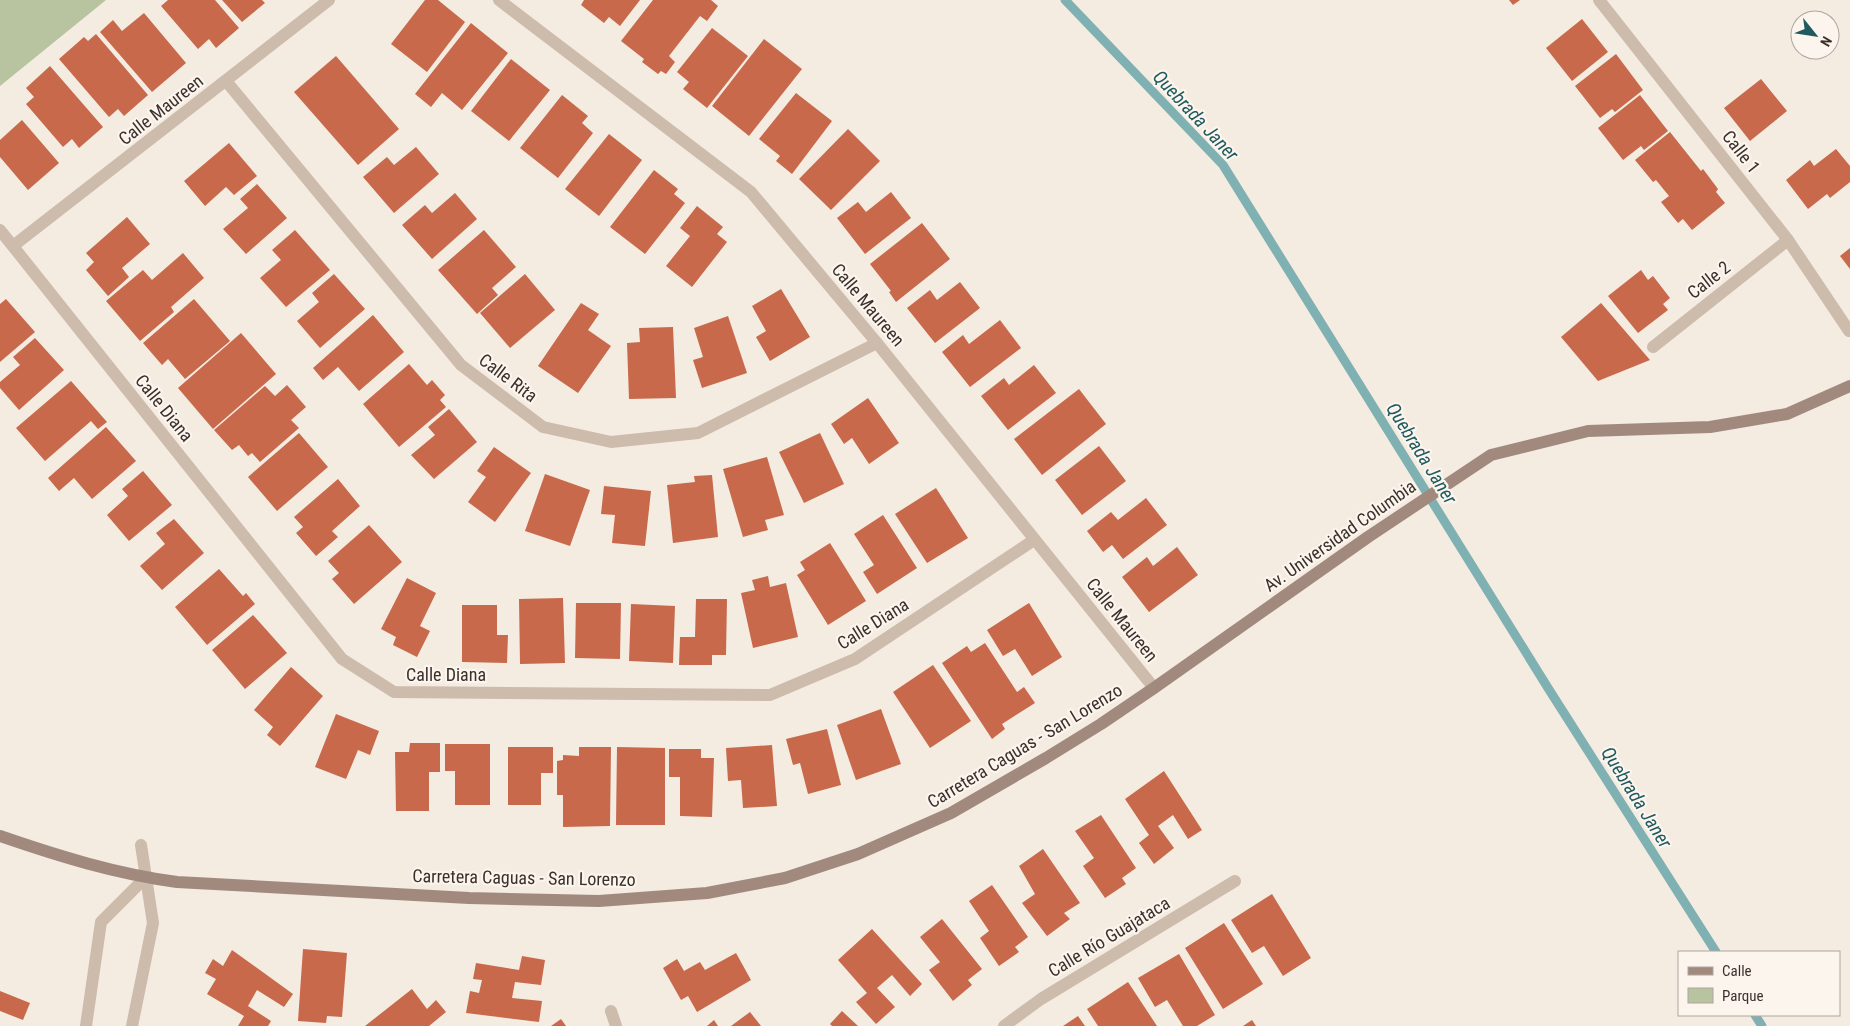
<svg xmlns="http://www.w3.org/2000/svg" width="1850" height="1026" viewBox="0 0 1850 1026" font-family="'Roboto Condensed',sans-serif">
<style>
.green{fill:#b8c4a0}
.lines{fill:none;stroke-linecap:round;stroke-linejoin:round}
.stream{stroke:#7fb0b2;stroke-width:9}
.building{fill:#c8694b}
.minor{stroke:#cdbbac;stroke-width:12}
.secondary{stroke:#a18a7d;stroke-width:12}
.labels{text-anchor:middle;stroke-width:4.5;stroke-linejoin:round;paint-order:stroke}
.street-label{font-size:18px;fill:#3b302b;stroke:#fbf5ee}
.water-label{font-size:19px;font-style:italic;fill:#1f5a5e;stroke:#fbf5ee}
</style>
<rect width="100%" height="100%" fill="#f4ebe1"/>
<path class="green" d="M0,0h106l-106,86z"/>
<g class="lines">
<g class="stream">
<path d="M1065,0l158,165 325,523 168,264"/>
<path d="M1755,1015l7,11"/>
</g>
</g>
<g class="building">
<path d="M168,0h47l24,28 -23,20 -7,-9 -11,10 -37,-43z"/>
<path d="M222,0h40l3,3 -23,19z"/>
<path d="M425,0h13l27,22 -38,50 -36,-28z"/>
<path d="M584,0h56l-20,26 -11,-9 -5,6 -23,-18z"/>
<path d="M653,0h58l7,6 -11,15 -7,-5 -31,40 6,6 -9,12 -5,-3 -3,3 -16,-12 2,-3 -23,-18z"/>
<path d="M1509,0h11l-7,5z"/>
<path d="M144,13l42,50 -34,29 -52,-60 13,-12 9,11z"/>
<path d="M1582,19l26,33 -36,29 -26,-33z"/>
<path d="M471,23l37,30 -46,57 -20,-17 -11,14 -16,-13z"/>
<path d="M712,28l36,28 -41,52 -24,-19 6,-7 -12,-10z"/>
<path d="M96,34l52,61 -24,21 -6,-7 -9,8 -50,-58 25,-22 4,4z"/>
<path d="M764,39l38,30 -53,67 -37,-30z"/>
<path d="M1616,54l27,36 -28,22 -3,-3 -12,9 -25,-32z"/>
<path d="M336,56l63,73 -41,36 -64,-73z"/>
<path d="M511,59l39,31 -41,51 -38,-30z"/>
<path d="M50,66l53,61 -24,21 -7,-9 -9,8 -37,-43 8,-7 -8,-9z"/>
<path d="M1761,79l26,32 -37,30 -26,-33z"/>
<path d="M796,93l36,28 -40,53 -16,-13 4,-5 -21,-17z"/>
<path d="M562,95l26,21 -6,7 11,10 -35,45 -38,-30z"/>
<path d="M1640,95l28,36 -24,19 -3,-4 -18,14 -25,-32z"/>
<path d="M22,120l37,43 -31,27 -28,-33v-17z"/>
<path d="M848,129l32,32 -49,49 -32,-31z"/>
<path d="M1670,132l31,39 2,-2 15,20 -2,3 9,11 -33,27 -9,-11 -5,4 -17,-21 8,-6 -13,-16 -3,2 -18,-22z"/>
<path d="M609,134l33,26 -43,56 -34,-27z"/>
<path d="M229,143l28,33 -23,19 -8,-8 -21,19 -21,-25z"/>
<path d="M416,147l23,27 -45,39 -31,-36 24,-20 7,8z"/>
<path d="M1836,149l14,17v16l-20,16 -3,-4 -19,15 -22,-29 24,-20 4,6z"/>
<path d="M654,170l24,19 -4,5 11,9 -40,51 -35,-27z"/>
<path d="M257,184l30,34 -41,36 -23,-25 25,-21 -8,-9z"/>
<path d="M891,192l20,26 -46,36 -28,-36 21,-16 8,10z"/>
<path d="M455,193l22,26 -45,40 -30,-34 23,-20 7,8z"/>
<path d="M697,206l26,21 -6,7 10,8 -35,45 -26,-21 24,-30 -10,-8z"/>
<path d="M127,217l23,27 -28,24 7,9 -21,19 -22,-26 8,-8 -8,-9z"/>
<path d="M922,223l28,36 -54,43 -7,-10 2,-1 -21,-27z"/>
<path d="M295,230l35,40 -44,37 -26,-29 21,-18 -9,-10z"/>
<path d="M484,230l32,37 -24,21 6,7 -21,19 -39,-44z"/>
<path d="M1850,248v21l-10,-13z"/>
<path d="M183,253l21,25 -33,29 3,5 -34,29 -34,-40 37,-31 9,10z"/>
<path d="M1641,270l7,10 5,-4 17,22 -7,6 5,6 -30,23 -30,-37z"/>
<path d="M334,274l31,35 -45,39 -23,-27 22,-19 -7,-9z"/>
<path d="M525,274l30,36 -45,38 -30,-35z"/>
<path d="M960,282l20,26 -45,35 -28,-35 23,-18 7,10z"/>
<path d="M781,289l29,48 -40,24 -14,-24 10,-6 -14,-25z"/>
<path d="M6,299l29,33 -35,30v-58z"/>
<path d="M194,299l36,42 -45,38 -17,-20 -6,6 -19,-22z"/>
<path d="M581,303l18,11 -11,16 23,16 -33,47 -40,-27z"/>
<path d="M1601,303l49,57 -52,21 -37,-44z"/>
<path d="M373,315l31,37 -45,39 -21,-24 -15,13 -10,-12z"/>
<path d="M728,316l19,57 -45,15 -9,-28 10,-3 -9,-29z"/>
<path d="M1000,320l21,28 -51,39 -28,-35 21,-17 6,9z"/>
<path d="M673,327l3,71 -47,1 -2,-56 13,-1 -1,-14z"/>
<path d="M241,333l35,41 -63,55 -35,-41z"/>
<path d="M35,338l29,32 -45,40 -19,-22v-6l20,-17 -7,-8z"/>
<path d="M409,364l18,21 5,-5 13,15 -5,5 6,7 -47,40 -36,-43z"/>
<path d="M1034,365l22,28 -48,37 -27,-34 23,-18 5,7z"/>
<path d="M71,381l36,41 -9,7 -7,-8 -46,40 -29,-33z"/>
<path d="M287,385l19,22 -15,13 8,8 -39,34 -8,-9 -4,3 -9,-11 -7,5 -18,-20 51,-44 10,10z"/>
<path d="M1079,389l27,35 -64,51 -28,-36z"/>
<path d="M868,398l31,45 -30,21 -17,-26 -8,6 -13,-20z"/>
<path d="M449,409l28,33 -43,37 -23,-24 24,-20 -7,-8z"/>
<path d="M106,427l30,34 -44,38 -18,-21 -15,13 -11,-13z"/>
<path d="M299,433l29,34 -51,44 -29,-34z"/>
<path d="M820,433l24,51 -40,19 -25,-51z"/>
<path d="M1099,446l27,35 -44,34 -27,-35z"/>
<path d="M494,447l37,26 -36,49 -27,-20 18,-25 -9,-6z"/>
<path d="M767,457l17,58 -19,5 3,10 -25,7 -20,-68z"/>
<path d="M143,471l29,34 -43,36 -22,-26 21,-19 -6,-7z"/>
<path d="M545,474l45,16 -20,56 -45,-15z"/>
<path d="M712,475l6,62 -45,6 -6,-58 28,-3 -1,-6z"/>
<path d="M338,479l22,27 -28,25 6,6 -22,19 -20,-23 7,-6 -9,-10z"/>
<path d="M604,486l47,5 -6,55 -33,-3 3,-28 -14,-1z"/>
<path d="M936,488l32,50 -41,25 -32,-49z"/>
<path d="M1146,498l21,27 -44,34 -11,-14 -9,7 -16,-21 24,-19 7,8z"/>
<path d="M883,515l34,53 -40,26 -14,-22 11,-7 -20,-31z"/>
<path d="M174,519l30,34 -42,37 -22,-24 25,-22 -9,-11z"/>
<path d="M369,525l33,37 -48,42 -22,-25 7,-6 -11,-12z"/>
<path d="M830,543l36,58 -38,24 -31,-50 8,-5 -5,-8z"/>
<path d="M1177,547l21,28 -49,37 -27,-35 25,-20 6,9z"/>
<path d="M219,569l24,27 3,-3 9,11 -48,41 -32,-38z"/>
<path d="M768,576l2,11 16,-4 12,54 -45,11 -12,-55 14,-3 -3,-10z"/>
<path d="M407,578l29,15 -16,33 10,5 -13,26 -24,-12 3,-8 -15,-8z"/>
<path d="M563,598l2,65 -45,1 -1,-65z"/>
<path d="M696,599h31l-1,56h-14v10h-33l1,-28h15z"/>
<path d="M576,603h45l-1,56 -45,-1z"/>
<path d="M1029,603l33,54 -30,19 -17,-27 -12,7 -16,-26z"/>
<path d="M631,604l44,2 -2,57 -44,-2z"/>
<path d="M462,605h35v30h11l-1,28 -45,-1z"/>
<path d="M253,615l34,38 -42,36 -33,-39z"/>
<path d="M985,643l32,49 7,-5 11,16 -33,21 3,5 -13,10 -50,-76 25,-17 4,6z"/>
<path d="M933,665l38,56 -41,27 -37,-56z"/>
<path d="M291,667l32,29 -43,50 -13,-11 6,-8 -19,-17z"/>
<path d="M881,709l20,55 -45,16 -19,-55z"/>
<path d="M336,714l43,17 -9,24 -12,-5 -12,29 -31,-12z"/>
<path d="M827,729l14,56 -33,9 -8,-31 -7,2 -7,-26z"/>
<path d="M410,743h30v29h-11v39h-33l-1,-59h14z"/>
<path d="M445,744h45v61h-35v-34h-10z"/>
<path d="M772,745l5,61 -34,2 -2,-28 -13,1 -2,-33z"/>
<path d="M508,747h45v26h-12v32h-33z"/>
<path d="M579,747h32l-1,79 -47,1v-32h-6v-34l6,-1v-5l16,1z"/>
<path d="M617,747l48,1v77h-49z"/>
<path d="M669,749h32v9h13l-2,59 -32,-1v-39h-11z"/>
<path d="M1164,771l38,59 -14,9 -15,-24 -15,11 16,22 -20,16 -15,-21 10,-8 -24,-36z"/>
<path d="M1101,815l35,53 -14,10 4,6 -21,14 -22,-32 11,-8 -19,-27z"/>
<path d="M1043,849l37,54 -16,10 6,6 -23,17 -25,-33 13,-9 -16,-28z"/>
<path d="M992,885l36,52 -13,10 4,5 -20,14 -19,-28 9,-7 -20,-30z"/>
<path d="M1272,894l39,64 -28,18 -19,-30 -12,7 -21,-33z"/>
<path d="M942,919l40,50 -14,11 4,5 -19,16 -24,-31 11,-8 -20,-25z"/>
<path d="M1224,923l39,61 -40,25 -38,-61z"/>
<path d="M872,929l50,55 -12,12 -18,-21 -15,13 18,19 -19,17 -20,-22 11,-9 -29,-33z"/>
<path d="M303,949l44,4 -5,64 -15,-1 -1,7 -28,-2z"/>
<path d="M232,950l61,44 -9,13 -27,-17 -9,16 23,15 -3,5h-30l6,-10 -37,-22 9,-15 -11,-6 8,-14 10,7z"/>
<path d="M736,953l15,27 -54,32 -9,-16 -7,4 -18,-32 14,-9 7,12 16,-9 5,8z"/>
<path d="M1179,954l36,61 -18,11h-14l-16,-26 -12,7 -17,-29z"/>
<path d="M522,956l23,4 -4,25 -26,-3 -3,16 30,3 -3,21 -73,-9 4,-22 9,2 3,-13 -9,-1 3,-16 43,7z"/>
<path d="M1128,982l29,44h-59l-11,-17z"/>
<path d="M412,989l15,20 9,-9 10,12 -17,14h-64z"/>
<path d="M0,991l30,12 -7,17 -23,-9z"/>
<path d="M842,1011l16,15h-26l-2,-2z"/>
<path d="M750,1012l11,14h-30z"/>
<path d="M1078,1016l7,10h-22z"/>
<path d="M561,1019l5,7h-15z"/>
<path d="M714,1020l4,6h-11z"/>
<path d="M1252,1020l4,6h-13z"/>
</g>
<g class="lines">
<g class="minor">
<path d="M499,0l252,192 126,151 277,345"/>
<path d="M1599,0l189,240 61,91"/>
<path d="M226,81l235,284 82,62 68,15 87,-9 179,-90"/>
<path d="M0,230l342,429 52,33 376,3 85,-36 179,-119"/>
<path d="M13,246l316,-246"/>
<path d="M1653,347l135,-107"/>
<path d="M611,1011l5,15"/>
<path d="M86,1026l15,-104 44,-44"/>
<path d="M132,1026l21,-103 -12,-78"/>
<path d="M1004,1026l37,-27 194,-118"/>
</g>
<path class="secondary" d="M0,836c58,20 116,38 177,46l292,16 130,3 108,-8 78,-15 73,-24 93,-41 95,-55 55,-34 53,-36 214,-151 123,-82 97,-24 122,-4 77,-13 63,-28"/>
</g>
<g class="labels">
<g class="street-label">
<text transform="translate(161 110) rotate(-38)" y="6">Calle Maureen</text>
<text transform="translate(1741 152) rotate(52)" y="6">Calle 1</text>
<text transform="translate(1709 280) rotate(-38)" y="6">Calle 2</text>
<text transform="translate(868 305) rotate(50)" y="6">Calle Maureen</text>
<text transform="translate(508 378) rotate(37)" y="6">Calle Rita</text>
<text transform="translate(164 408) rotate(51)" y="6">Calle Diana</text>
<text transform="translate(1340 536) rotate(-35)" y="6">Av. Universidad Columbia</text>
<text transform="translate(1122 620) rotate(51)" y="6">Calle Maureen</text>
<text transform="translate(873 624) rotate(-32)" y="6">Calle Diana</text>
<text x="446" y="681">Calle Diana</text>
<text transform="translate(1025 746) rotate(-31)" y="6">Carretera Caguas - San Lorenzo</text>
<text transform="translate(524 878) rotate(1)" y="6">Carretera Caguas - San Lorenzo</text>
<text transform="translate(1109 937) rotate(-31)" y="6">Calle Río Guajataca</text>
</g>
<g class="water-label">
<text transform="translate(1196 115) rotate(47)" y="7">Quebrada Janer</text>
<text transform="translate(1422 453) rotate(58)" y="7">Quebrada Janer</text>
<text transform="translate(1637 797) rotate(58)" y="7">Quebrada Janer</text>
</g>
</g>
<rect x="1678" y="951" width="162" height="65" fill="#fbf5ee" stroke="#aea6a0"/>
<rect x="1688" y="967" width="25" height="8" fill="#a18a7d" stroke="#aea6a0"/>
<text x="1722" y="976" font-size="15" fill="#3b302b">Calle</text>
<rect x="1688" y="988" width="25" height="15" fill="#b8c4a0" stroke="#aea6a0"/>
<text x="1722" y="1001" font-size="15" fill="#3b302b">Parque</text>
<g transform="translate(1815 35) rotate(120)"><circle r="24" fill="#fbf5ee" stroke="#aea6a0"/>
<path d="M0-4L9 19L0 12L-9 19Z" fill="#1f5a5e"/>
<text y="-8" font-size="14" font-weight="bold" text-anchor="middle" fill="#3b302b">N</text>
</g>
</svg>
